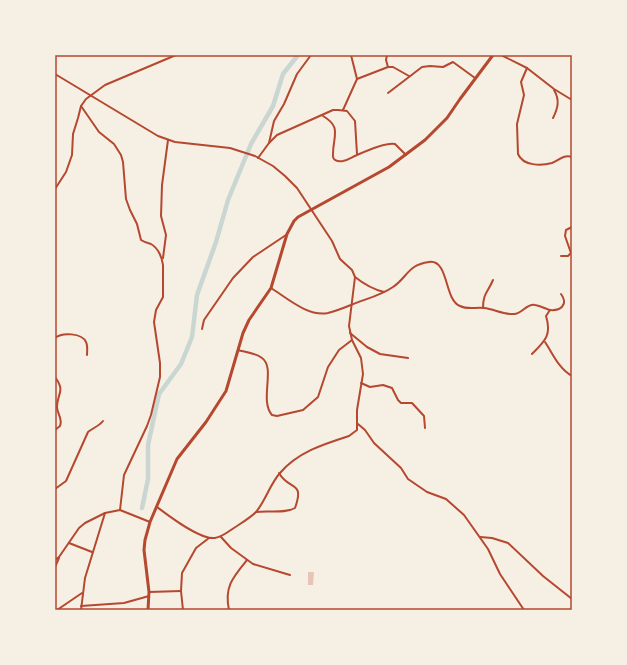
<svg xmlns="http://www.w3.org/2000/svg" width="627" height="665" viewBox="0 0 627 665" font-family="'PT Serif',serif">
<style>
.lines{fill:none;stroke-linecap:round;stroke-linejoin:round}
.canal{stroke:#c9d6d2;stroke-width:4.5}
.building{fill:#e6c5b7}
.minor{stroke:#b5482f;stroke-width:2}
.tertiary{stroke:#b5482f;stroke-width:3}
.neatline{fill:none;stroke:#b5482f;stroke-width:1.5}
</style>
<rect width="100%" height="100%" fill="#f6efe4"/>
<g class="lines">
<path class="canal" d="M142,508l6,-29v-34l11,-51 22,-30 11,-27 5,-42 19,-53 12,-42 23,-56 22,-38 10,-32 15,-19"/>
</g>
<path class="building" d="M308,572h6l-1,13h-5z"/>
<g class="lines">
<g class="minor">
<path d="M387,55l-1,5 2,7"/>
<path d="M501,55l26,13 27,21 18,11"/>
<path d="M527,68l-6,14 3,13 -7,29 1,30c5,12 23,12 34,9 7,-3 12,-9 20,-6"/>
<path d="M55,74l103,62 17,6 55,6 25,8 18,10 12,10 12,12 35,53 8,18 12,11 3,7 -6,49 3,14 9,18 2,16 -6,36v20l-8,6c-25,8 -51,16 -69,37 -10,11 -14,27 -24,39 -5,5 -13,10 -19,14 -7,4 -14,11 -22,12 -15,2 -46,-22 -58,-31"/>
<path d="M357,79l31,-12h5l16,9"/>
<path d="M388,93l34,-26 8,-1 13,1 10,-5 22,16"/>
<path d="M81,106l18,26 15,12 7,11 2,7 3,37 4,11 7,14 4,16c3,2 6,3 10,4 7,4 11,13 12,21v32l-7,13 -2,12 6,41v14l-9,38 -4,11 -23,49 -4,35"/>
<path d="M343,110l14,-31 -6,-24"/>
<path d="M323,116c19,11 10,20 10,38 -1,6 4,8 10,7 5,-1 9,-4 14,-6 9,-4 29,-13 38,-11l11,11"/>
<path d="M553,118c5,-10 7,-18 1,-28"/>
<path d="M269,143l5,-22 10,-17 13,-30 14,-19"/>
<path d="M258,158l11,-15 8,-8 56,-25h5l9,1 8,10 2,33"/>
<path d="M55,189l11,-17 6,-17 1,-21 5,-16 3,-12 5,-7 19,-14 71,-30"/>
<path d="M561,256h7l3,-3 -6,-17 1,-6 6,-3"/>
<path d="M163,258l3,-23 -5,-19 1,-31 6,-45"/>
<path d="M355,277c10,8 17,12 29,15"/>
<path d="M271,288c16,10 37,29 57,25 8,-2 15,-5 23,-8 14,-6 29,-9 42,-18 15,-10 14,-22 36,-25 20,-3 15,38 31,44 8,4 15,1 24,2 10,1 20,7 30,6 8,0 13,-11 21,-9 3,0 11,4 15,5l-4,6c6,19 -1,25 -14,38"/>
<path d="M483,308c0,-15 5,-16 10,-28"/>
<path d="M550,310c10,1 19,-5 11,-16"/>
<path d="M202,329l2,-9 29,-42 20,-21 33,-22"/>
<path d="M350,333l17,14 13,7 28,4"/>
<path d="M55,338c7,-6 27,-5 31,4 2,4 1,9 1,13"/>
<path d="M545,342c8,12 14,27 27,34"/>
<path d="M238,350c7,2 18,3 24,8 14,10 -3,42 10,57l5,1 26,-6 15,-13 10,-30 11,-17 13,-10"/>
<path d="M55,377c11,15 2,16 2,30 0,7 6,11 3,19l-5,4"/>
<path d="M361,383l9,4 13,-2 9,3 6,12 3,3h11l12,13 1,12"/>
<path d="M358,424l7,6 9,13 27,25 7,11 19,13 19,7 18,16 24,34 12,25 24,36"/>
<path d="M55,489l11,-8 22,-49c5,-4 11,-6 15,-11"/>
<path d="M256,512c12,-2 29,2 39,-4 10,-28 -6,-17 -16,-35"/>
<path d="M221,537l10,11 22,16 37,11"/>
<path d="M480,537l12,1 16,5 35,33 29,23"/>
<path d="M69,543l23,9"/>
<path d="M55,560l4,-3 20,-29 6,-5 20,-10 15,-3 30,12"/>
<path d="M55,567l4,-9"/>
<path d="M149,592l32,-1"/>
<path d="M81,606l43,-3 25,-7"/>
<path d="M57,610l25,-17"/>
<path d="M81,610l4,-32 20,-65"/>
<path d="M183,610l-2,-19 1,-18 14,-25 13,-10"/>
<path d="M229,610c-5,-23 4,-33 18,-50"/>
</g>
<path class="tertiary" d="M148,610l1,-18 -5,-42 1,-10 5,-18 27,-63 29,-37 20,-31 17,-58 6,-13 22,-32 16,-54 7,-13 4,-4 91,-50 36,-27 22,-22 13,-19 33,-44"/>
</g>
<rect width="627" height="665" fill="none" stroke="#f6efe4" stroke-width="112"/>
<rect x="56" y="56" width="515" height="553" class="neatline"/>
</svg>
